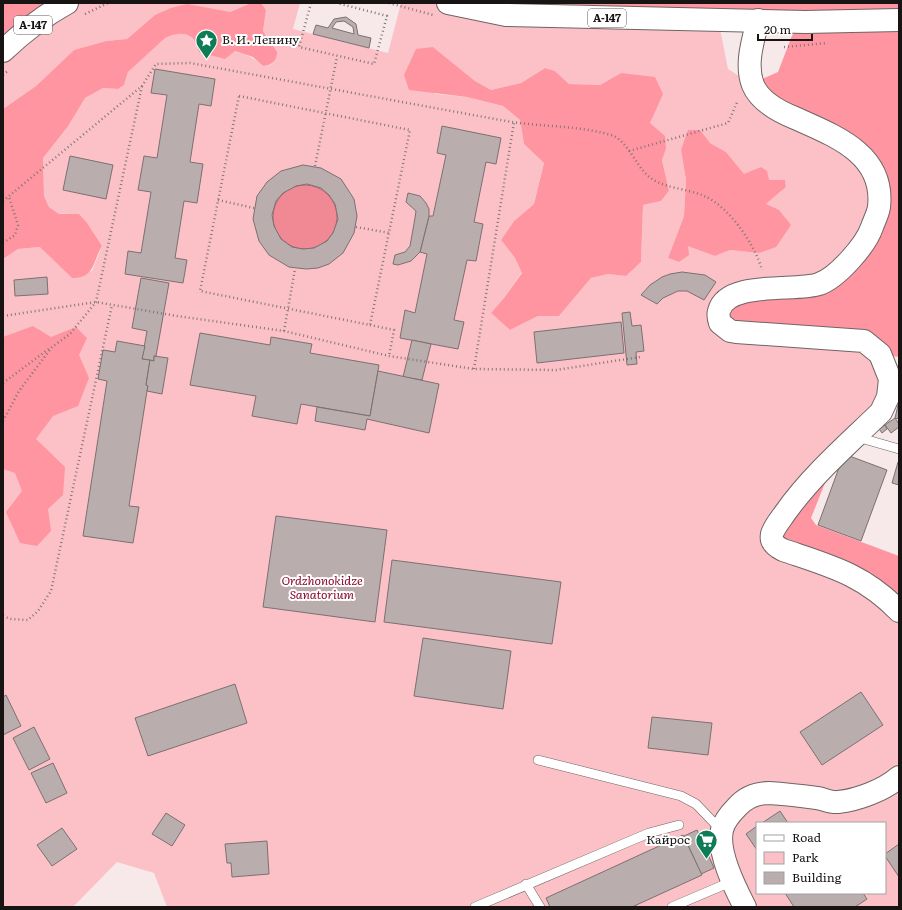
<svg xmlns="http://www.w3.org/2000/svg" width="902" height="910" viewBox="0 0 902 910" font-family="Literata,serif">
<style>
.green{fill:#fcc1c6;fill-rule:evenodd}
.forest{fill:#fe95a1}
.water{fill:#f18995;stroke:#b0666e}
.building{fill:#b9adad;stroke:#7c7071;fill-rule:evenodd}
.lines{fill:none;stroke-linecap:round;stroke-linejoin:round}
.lane-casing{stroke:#6f6464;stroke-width:10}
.secondary-casing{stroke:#6f6464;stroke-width:24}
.primary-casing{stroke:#6f6464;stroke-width:24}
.path{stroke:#807777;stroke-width:2.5;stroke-dasharray:1 3;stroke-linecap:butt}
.lane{stroke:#fff;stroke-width:9}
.secondary{stroke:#fff;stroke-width:22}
.primary{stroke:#fff;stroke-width:22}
.labels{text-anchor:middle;stroke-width:4;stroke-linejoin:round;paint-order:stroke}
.shield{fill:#fff;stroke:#5d5a5a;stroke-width:1}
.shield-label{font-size:11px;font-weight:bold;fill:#181414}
.poi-label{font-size:12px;fill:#181414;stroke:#fff;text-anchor:start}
.park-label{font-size:12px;font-style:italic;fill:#8a0b30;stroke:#fff}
</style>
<rect width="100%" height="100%" fill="#f7e9ea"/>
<g class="green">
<path d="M80,3h171l-21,9 -75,3 -28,24 -21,2 -32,9 -38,36 -33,23v-45l44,-40z"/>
<path d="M261,3h39l-7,26 95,24 13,-50h61l256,16 10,50 108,68 40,45 -13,159 26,54 -112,129 122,88v295h-732l-13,-34 -37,-11 -44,45h-70v-648l15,-10 23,-2 31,31 20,-7 10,-25c-12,-17 -18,-35 -43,-32l-10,-7 -5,-11 -1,-38 24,-32 18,-28 18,-10 15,1 6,-4 4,-13 37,-35c14,-6 24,-6 32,8 25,4 48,4 66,21l7,-1 4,-3 -2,-20 -9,-11 3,-21zM433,47l42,34 16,9 30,-7 24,-15 10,3 14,13 31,1 21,-12 33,38 -4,13 16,25 -4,11 7,31 -8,10 -18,4 -2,57 -15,14 -18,-2 -17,4 -32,38h-21l-28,14 -19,-17 13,-15 18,-26 -7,-14 -14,-18 13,-19 20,-17 10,-41 -20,-19 -4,-24 -17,-14 -36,-9 -32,-3zM710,143l16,9 18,23 17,-8 8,13h16l1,7 -20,17 -7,49 -29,-3 -15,6 -27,-11 -9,17 -11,-4 16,-42 2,-36 -5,-30zM757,823h128v70h-128z"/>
</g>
<g class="forest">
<path d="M3,3h77l-33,21 -44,40z"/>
<path d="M251,3h10l5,7 -3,21 14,21c0,9 -5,13 -14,14l-10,-9 -18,-6 -10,8 -26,-7c-4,-19 -17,-22 -34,-14l-37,34 -4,13 -6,4 -15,-1 -18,10 -17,28 -25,32 1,38 5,11 10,7h20l8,9 15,23c-10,17 -7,32 -30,32l-32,-31 -22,2 -15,10v-150l33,-23 38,-36 32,-9 21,-2 28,-24 16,-7 16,-4 43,8z"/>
<path d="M462,3h437v354l-170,-26 -5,-31 95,-16 59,-76 -14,-50 -113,-74 27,-12 20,-52z"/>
<path d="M433,47l42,34 16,9 30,-7 24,-15 10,3 14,13 31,1 21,-12 34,4 8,17 -13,29 15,13 1,13 -4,11 7,31 -8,10 -18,4 -2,57 -15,14 -18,-2 -17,4 -32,38h-21l-28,14 -19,-17 13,-15 18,-25 -7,-15 -14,-18 13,-19 20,-17 10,-41 -20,-19 -4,-24 -17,-14 -36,-9 -58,-7 -5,-15 12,-26z"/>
<path d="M688,130h12l10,13 16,9 18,22 17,-7 6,4 2,9h16l1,7 -20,17 13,6 12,15 -15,22 -17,6 -29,-3 -15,6 -27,-10 1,9 -10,7 -11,-4 16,-42 2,-36 -5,-30z"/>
<path d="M33,326l18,11 25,-10 11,11 -8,17 10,23 -11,28 -25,10 -17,23 29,28 -2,28 -15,14 3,22 -14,15 -17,-3 -14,-31 16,-21 -7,-18 -12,-4v-132z"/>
<path d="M831,468l-20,50 5,7 83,31v56l-116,-62 -6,-26z"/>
</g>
<circle class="water" cx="305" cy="217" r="32"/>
<g class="building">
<path d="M346,17l10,7 2,11 13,3 -2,10 -56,-14 3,-9 12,3 6,-9zM344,21l9,6 1,7 -22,-6 4,-6z"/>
<path d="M155,69l60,10 -4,27 -12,-2 -9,58 13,2 -6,39 -13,-2 -9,57 12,2 -4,23 -58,-9 3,-23 13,2 10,-61 -13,-2 6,-34 13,2 10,-63 -16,-2z"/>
<path d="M442,126l59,12 -5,26 -10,-2 -12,60 9,2 -7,37 -9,-1 -13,60 10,2 -6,27 -58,-11 5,-28 10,3 12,-59 -7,-2 9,-36h4l13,-61 -9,-2z"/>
<path d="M70,156l43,9 -7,34 -43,-9z"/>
<path d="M303,165l18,3 20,11 13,20 3,17 -3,17 -11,20 -14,11 -11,4 -12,1 -17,-2 -20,-12 -10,-14 -6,-22 4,-23 10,-14 14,-11zM307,184l14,4 8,7 6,9 3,15 -5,14 -6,8 -13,7 -11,1 -11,-2 -11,-8 -7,-13 -2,-11 4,-14 7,-8 13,-7z"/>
<path d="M408,193l12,3 6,7 3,6v7l-9,36 -9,9 -13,4 -5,-1 2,-9 10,-3 5,-6 5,-28 1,-7 -10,-9z"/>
<path d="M682,272l23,3 11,7 -12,18 -17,-9h-9l-15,7 -6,6 -16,-9 9,-10 12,-8 8,-3z"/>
<path d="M47,277l1,17 -33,2 -1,-16z"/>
<path d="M141,278l28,5 -13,73h-2v5l-12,-2 5,-28 -15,-3z"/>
<path d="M630,312l2,14 9,-1 3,26 -8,1 1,12 -10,1 -5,-52z"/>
<path d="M621,322l3,31 -87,10 -3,-31z"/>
<path d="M200,333l70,12 1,-8 41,7 -2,9 69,12 -9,51 -69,-12 -4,20 -45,-8 4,-20 -66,-11z"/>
<path d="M412,340l19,4 -9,36 -19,-3z"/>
<path d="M117,341l28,5 -3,13 8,1 -4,25 2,1 -1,5 -18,115 10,1 -6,36 -50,-7 24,-155 -9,-2 5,-29 12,2z"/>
<path d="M154,356l14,2 -6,36 -15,-3 1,-5 -2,-1 4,-25 4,1z"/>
<path d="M378,371l61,13 -10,49 -62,-14 -2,11 -50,-9 2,-14 53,9z"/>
<path d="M899,401v18l-4,-1z"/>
<path d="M895,418l4,6v3l-8,6 -6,-8z"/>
<path d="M885,425l2,4 -5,4 -3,-4z"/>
<path d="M844,454l43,16 -26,71 -43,-16z"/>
<path d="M898,462h1v23l-7,-2z"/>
<path d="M276,516l111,14 -12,92 -112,-15z"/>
<path d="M392,560l169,22 -9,62 -168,-22z"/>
<path d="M423,638l88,13 -8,58 -89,-13z"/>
<path d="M235,684l12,39 -99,33 -13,-38z"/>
<path d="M861,692l22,33 -61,40 -22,-33z"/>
<path d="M6,695l15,31 -18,9v-38z"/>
<path d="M652,717l60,6 -4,32 -60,-7z"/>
<path d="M34,727l16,32 -21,11 -16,-32z"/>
<path d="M53,763l14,30 -21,10 -15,-30z"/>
<path d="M780,811l8,12h-26z"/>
<path d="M166,813l19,12 -13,21 -20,-12z"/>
<path d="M757,826v24l-11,-16z"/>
<path d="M62,828l15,21 -25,17 -15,-21z"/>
<path d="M697,830l17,38 -13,6 -17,-38z"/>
<path d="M683,835l19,40 -70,32h-82l-4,-9z"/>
<path d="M267,841l2,33 -37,3 -1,-14h-4l-2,-19z"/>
<path d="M899,844v33l-14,-21v-2z"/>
<path d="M785,893h78l4,6 -12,8h-61z"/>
</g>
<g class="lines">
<defs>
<g id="lane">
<path d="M857,437l42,12"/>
<path d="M538,760l143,36 15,8 25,26"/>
<path d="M526,884l14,23"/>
<path d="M475,907l174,-74 30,-8"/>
<path d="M672,907l61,-26"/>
</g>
<g id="secondary">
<path d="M758,20c-5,21 -13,44 -5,65 7,17 27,27 42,33 40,18 90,36 84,89 -1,7 -5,14 -7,20 -6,18 -35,51 -53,57 -22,8 -92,-4 -100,27 -1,3 0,9 1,12l10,8 6,1 128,9 16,13 10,25 -2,18 -7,15c-34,33 -69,63 -96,101 -4,6 -11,14 -13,21 -2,9 5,13 11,16 47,16 80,24 116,61"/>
<path d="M745,907c-10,-19 -28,-55 -23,-77 2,-9 9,-17 15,-23 8,-9 19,-14 32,-14 16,1 33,3 48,5 7,1 14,5 21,4 20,-2 46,-12 61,-25"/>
</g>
<g id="primary">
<path d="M448,3l58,12 299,7 94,-2"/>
<path d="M3,51c19,-18 40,-35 64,-48"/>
</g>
</defs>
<use href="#lane" class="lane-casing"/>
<use href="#secondary" class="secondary-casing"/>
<use href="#primary" class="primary-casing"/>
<g class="path">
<path d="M311,3l-12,44 75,17 13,-48 -50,-13"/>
<path d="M389,3l44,12"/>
<path d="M85,14l23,-11"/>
<path d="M784,47l43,-4"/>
<path d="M3,75l6,-5"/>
<path d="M239,96l171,34 -40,195 -170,-34z"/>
<path d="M629,151l99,-28 10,-23"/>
<path d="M315,166l22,-109"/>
<path d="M218,200l36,8"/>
<path d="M3,201l139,-115 14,-22 34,-1c105,19 211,39 316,58 34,6 71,4 105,14 16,5 25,30 36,40 15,14 40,13 57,21 25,10 51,49 58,74"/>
<path d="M356,227l34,6"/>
<path d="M3,243l12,-8 3,-10 -9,-28"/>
<path d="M3,316l93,-14 81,14 107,15 105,25 85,13 82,1 84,-13"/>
<path d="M370,325l24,5 -5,26"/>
<path d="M284,331l11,-62"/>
<path d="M474,369l40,-247"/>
<path d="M3,383l47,-35"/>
<path d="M3,421l16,-30 33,-44 18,-13 26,-32 46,-216"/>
<path d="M3,616l7,3 18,1 10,-9 13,-20 61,-286"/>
</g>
<use href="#lane" class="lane"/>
<use href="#secondary" class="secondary"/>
<use href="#primary" class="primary"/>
</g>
<defs>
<symbol id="sight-pin" viewBox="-11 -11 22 30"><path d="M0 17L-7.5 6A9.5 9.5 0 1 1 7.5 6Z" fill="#0e7c57" stroke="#fff"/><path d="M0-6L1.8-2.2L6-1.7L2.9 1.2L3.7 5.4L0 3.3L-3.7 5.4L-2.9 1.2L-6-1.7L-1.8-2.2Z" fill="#fff"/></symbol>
<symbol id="supermarket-pin" viewBox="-11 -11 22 30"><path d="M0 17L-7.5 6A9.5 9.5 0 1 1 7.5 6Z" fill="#0e7c57" stroke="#fff"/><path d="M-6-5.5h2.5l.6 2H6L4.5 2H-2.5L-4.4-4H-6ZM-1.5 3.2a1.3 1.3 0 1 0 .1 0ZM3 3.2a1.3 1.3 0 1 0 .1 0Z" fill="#fff"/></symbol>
</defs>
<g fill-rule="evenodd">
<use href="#sight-pin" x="194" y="28" width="25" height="34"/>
<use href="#supermarket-pin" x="694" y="828" width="25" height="34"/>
</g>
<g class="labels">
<g class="shield">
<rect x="588" y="9" width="38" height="18" rx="3"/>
<rect x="14" y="16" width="38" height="18" rx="3"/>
</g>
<g class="shield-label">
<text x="607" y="22">А-147</text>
<text x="33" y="29">А-147</text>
</g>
<g class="poi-label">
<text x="222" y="44">В. И. Ленину</text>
<text x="690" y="844" text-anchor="end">Кайрос</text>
</g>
<g class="park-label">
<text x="322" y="585">Ordzhonokidze<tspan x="322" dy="14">Sanatorium</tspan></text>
</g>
</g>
<rect width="902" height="910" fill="none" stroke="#181414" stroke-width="8"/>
<rect x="756" y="822" width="130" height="72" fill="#ffffff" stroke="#a3a1a1"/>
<rect x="764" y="835" width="20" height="6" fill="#ffffff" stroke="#a3a1a1"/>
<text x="792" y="842" font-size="12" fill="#181414">Road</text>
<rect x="764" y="852" width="20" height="12" fill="#fcc1c6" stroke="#a3a1a1"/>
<text x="792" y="862" font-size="12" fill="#181414">Park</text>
<rect x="764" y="872" width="20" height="12" fill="#b9adad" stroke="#a3a1a1"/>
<text x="792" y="882" font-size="12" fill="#181414">Building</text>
<path d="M758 34v6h54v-6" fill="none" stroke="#181414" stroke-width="2"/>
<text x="764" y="34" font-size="12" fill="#181414" stroke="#ffffff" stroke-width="3" paint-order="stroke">20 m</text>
</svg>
